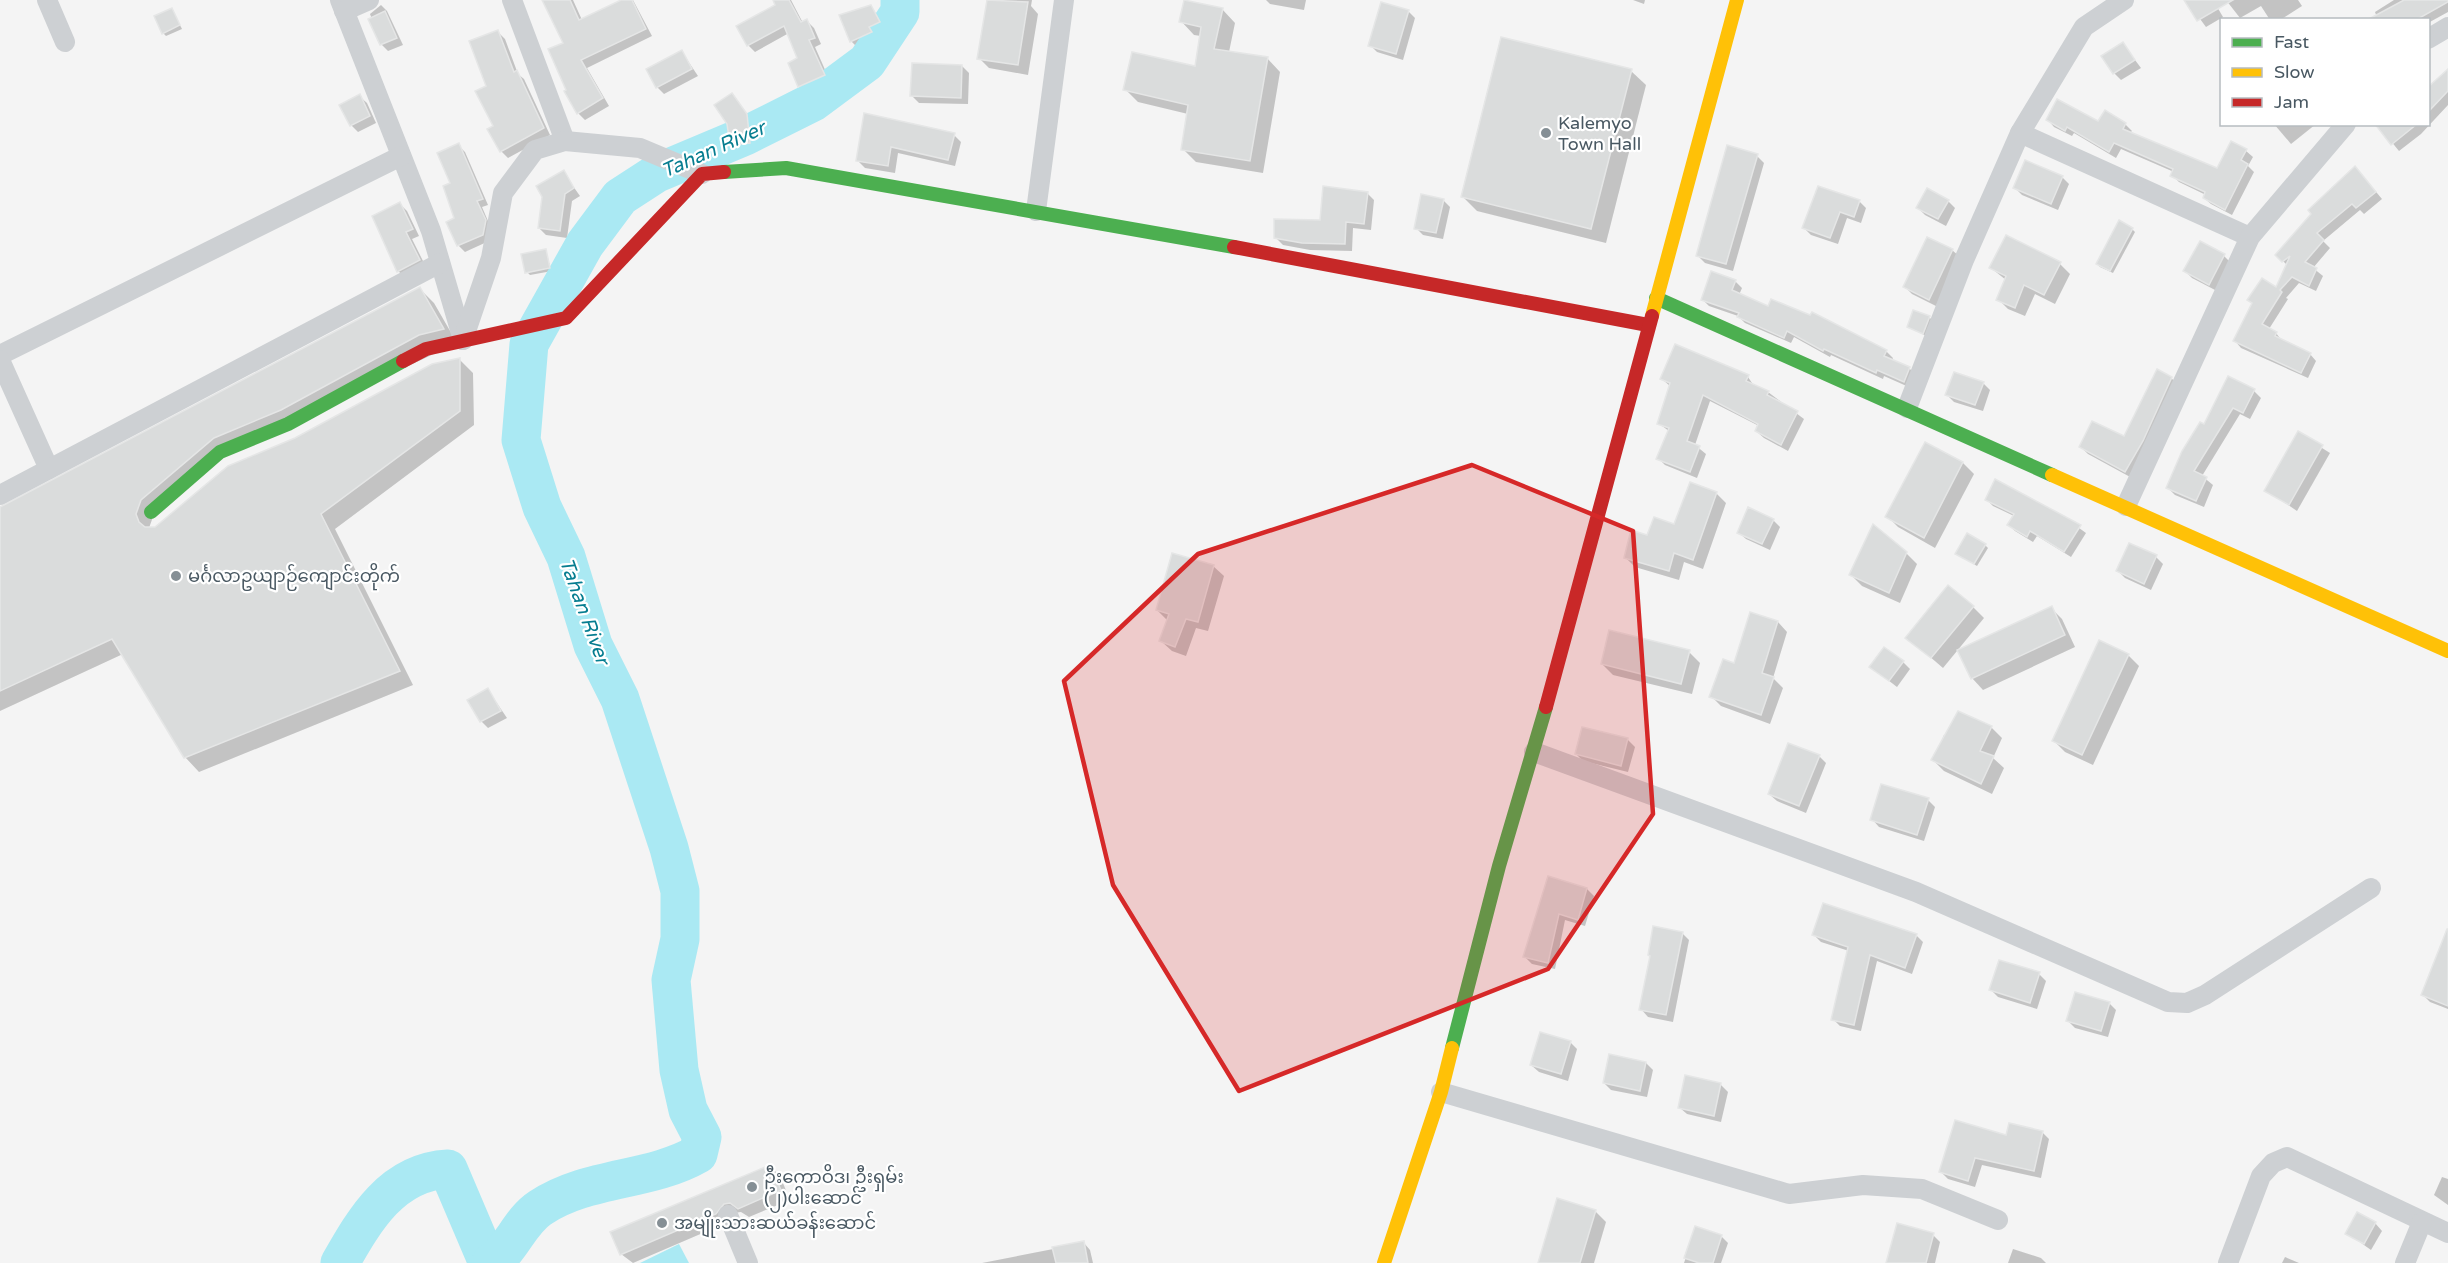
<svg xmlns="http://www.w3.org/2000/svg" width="2448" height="1263" viewBox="0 0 2448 1263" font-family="'Varela Round','Noto Sans Myanmar',sans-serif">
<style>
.water{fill:#aae9f3}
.shadow{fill:#0003}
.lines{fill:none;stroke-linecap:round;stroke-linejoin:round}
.river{stroke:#aae9f3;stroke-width:39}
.building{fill:#dadcdc;stroke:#e5e6e6;stroke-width:1.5}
.street{stroke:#cdd0d3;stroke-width:20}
.fast{stroke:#4caf50;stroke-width:14}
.slow{stroke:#ffc107;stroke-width:14}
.jam{stroke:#c62828;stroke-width:14}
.marked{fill:#d62828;fill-opacity:0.2;stroke:#d62828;stroke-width:4.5;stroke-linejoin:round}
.poi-dot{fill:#858f95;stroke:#fff;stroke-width:2}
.labels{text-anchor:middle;stroke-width:4.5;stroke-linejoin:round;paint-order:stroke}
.poi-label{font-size:18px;fill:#495862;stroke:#fff;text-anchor:start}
.water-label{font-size:20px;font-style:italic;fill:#067d90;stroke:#fff}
</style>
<rect width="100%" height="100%" fill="#f4f4f4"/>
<path class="water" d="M679,1244l10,19h-49z"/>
<g class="shadow">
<path d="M544,0h29l9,20 42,-20h9l19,36 -65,32 22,38 -24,14 -7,-7 -10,-23 -3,-46z"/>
<path d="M775,0h16l12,23 4,-2 7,7 7,16 -6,3 15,34 -24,11 -6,-6 -1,-27 -10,-26 -34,19 -7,-7 29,-40z"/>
<path d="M990,0h42l-1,6 7,8 -10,61 -39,-7 -10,-10z"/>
<path d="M1266,0h40l-2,10 -34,-6z"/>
<path d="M1633,0h12l-1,4z"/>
<path d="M2186,0h27l10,17 -17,10z"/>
<path d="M2226,0h72l4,6 -22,14h-10l-9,-14 -21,12z"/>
<path d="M2394,0h54v12l-20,11v-3h-50l-3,-8z"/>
<path d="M381,5l6,6 16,34 -15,6 -7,-7 -11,-30z"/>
<path d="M871,6l14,23 -10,5 2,5 -20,8 -6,-6 -10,-26z"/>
<path d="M1222,9l13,14 -6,29 38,6 13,14 -17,101 -67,-11 -13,-13 5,-35 -50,-12 -13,-13 71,-21 5,-32 -7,-1 -13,-14z"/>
<path d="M172,10l10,19 -16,7 -3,-3z"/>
<path d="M1408,11l7,7 -12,42 -26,-8 -7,-7z"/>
<path d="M498,32l7,7 13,35 6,5 26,56 -42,23 -7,-7 -13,-65z"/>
<path d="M2123,44l18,24 -20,12 -7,-7z"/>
<path d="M682,52l16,24 -34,18 -7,-7z"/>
<path d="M962,66l7,7 -1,31 -49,-1 -7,-7z"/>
<path d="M1631,71l15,14 -40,158 -129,-32 -15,-15z"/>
<path d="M2448,71v34l-27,29 -22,17 -22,-27h51v-41l4,3z"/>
<path d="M359,96l8,7 9,20 -18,9 -7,-7z"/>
<path d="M735,98l14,20 4,28 -19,2 -3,-3z"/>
<path d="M865,115l89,20 7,7 -6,24 -57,-13 -3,20 -30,-5 -8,-8z"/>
<path d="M2048,120l77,4 7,7 -2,2 87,36 29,-18 7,6 -5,9 6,6 -22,43 -21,-11 -7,-6 2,-3 -27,-13 -7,-7 2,-3 -53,-23 -5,9 -42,-25 -2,3 -18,-9z"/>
<path d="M2274,124h42l-25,20z"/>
<path d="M458,145l7,7 23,53 -6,2 9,21 -2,13 -24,11 -7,-7 -6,-61z"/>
<path d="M1757,156l7,7 -31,108 -28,-8 -8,-8z"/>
<path d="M563,172l17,24 -8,5 -5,37 -21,-3 -7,-7z"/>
<path d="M2362,175l20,24 -18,15 -4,-4 -37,31 7,7 -17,20 10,8 -7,15 -17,-8 -13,15 2,1 -19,30 7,4 6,8 28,13 6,7 -8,17 -67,-30 -6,-7 41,-52 11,-24 -10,-10z"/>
<path d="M2062,177l7,7 -11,26 -36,-15 -7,-7z"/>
<path d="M1367,193l7,7 -3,30 -18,-2 -1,23 -42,-1 -27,-5 -8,-8 46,-15z"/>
<path d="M1443,200l7,7 -7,32 -20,-4 -7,-7z"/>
<path d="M1859,201l7,7 -5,15 -14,-5 -9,26 -27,-9 -7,-7z"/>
<path d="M1948,201l7,7 -9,18 -21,-11 -7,-7z"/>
<path d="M400,204l7,7 12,25 -7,3 14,28 -20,11 -8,-7 -12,-23z"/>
<path d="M2132,229l3,3 -22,41 -13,-6 -3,-3z"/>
<path d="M2200,243l24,13 7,7 -14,28 -25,-13 -7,-7z"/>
<path d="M1952,250l8,7 -24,49 -24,-12 -7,-7z"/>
<path d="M545,251l7,20 -22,4 -3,-3z"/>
<path d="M2060,264l10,10 -15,30 -20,-10 -10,22 -17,-7 -10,-10 8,-19 -15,-12z"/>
<path d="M1735,281l7,7 -3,7 147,56 7,7 -1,3 17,7 7,7 -5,13 -27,-12 -1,3 -52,-24 -1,2 -36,-20 -3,6 -46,-20 -7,-7 -29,-10 -7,-7z"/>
<path d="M420,289l14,14 23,40 -229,108 -74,63 -5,14 6,1 304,-170 14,14 1,52 -139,104 78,156 -214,87 -14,-15 -62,-103 -123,57v-204z"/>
<path d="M1929,317l3,3 -6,16 -17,-9z"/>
<path d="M1748,377l6,9 14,6 36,27 -16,32 -24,-13 -8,-7 3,-5 -49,-25 -15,44 11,9 -9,24 -32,-13 -7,-7 11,-27 -11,-8 13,-36 -9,-8z"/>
<path d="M2171,378l8,7 -47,93 -44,-24 -7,-7 44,-9z"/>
<path d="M1983,383l7,7 -7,21 -29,-9 -7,-7z"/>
<path d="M2254,391l7,7 -11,21 -10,-5 -38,62 11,9 -9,22 -29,-12 -7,-7 37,-62z"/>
<path d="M2298,433l32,20 -33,58 -31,-21z"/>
<path d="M1925,444l38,19 11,11 -39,74 -37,-21 -11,-11z"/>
<path d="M1716,493l10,10 -23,66 -19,-7 -5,18 -44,-13 -10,-10 23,-20 27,-11z"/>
<path d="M1987,500l68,15 2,-3 29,21 -15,24 -34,-21 -4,6 -18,-11 -6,-6 5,-9 -21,-10z"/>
<path d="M1773,520l7,7 -10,23 -24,-11 -8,-7z"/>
<path d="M1985,545l3,3 -11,18 -20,-12z"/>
<path d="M2130,545l26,12 7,7 -12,26 -26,-12 -7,-7z"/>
<path d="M1906,553l11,11 -17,39 -38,-17 -11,-11z"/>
<path d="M1213,566l11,10 -16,55 -12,-3 -10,28 -14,-5 -11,-10 7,-20 -11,-11z"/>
<path d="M1973,607l11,11 -41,50 -36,-31z"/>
<path d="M2051,608l11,11 13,28 -92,43 -11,-12z"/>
<path d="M1778,622l9,10 -14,46 10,10 -13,36 -49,-18 -10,-10 24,-31z"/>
<path d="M1689,652l11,11 -8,31 -79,-19 -11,-11z"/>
<path d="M2128,655l11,11 -46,99 -28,-13 -11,-11z"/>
<path d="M1903,662l7,7 -13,18 -26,-20z"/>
<path d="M488,690l19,28 -19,10 -7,-7z"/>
<path d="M1991,727l11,11 -9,20 11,10 -12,26 -48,-23 -11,-11 11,-25 4,2z"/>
<path d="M1627,739l8,8 -7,25 -45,-11 -7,-7z"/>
<path d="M1819,756l7,7 -20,50 -29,-12 -8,-7z"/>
<path d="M1928,800l7,7 -11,34 -45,-14 -7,-8z"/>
<path d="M1587,889l7,7 -9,30 -20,-6 -10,49 -23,-5 -7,-7 4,-20 3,1z"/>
<path d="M1682,933l7,7 -16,82 -25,-5 -7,-8z"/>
<path d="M1814,935h102l7,7 -11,32 -35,-13 -16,70 -21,-5 -7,-7 16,-68 -28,-9z"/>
<path d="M2448,959v50l-18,-7 -8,-8z"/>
<path d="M2039,974l7,7 -9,28 -39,-12 -7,-7z"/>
<path d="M2109,1003l7,7 -8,27 -33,-9 -7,-7z"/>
<path d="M1570,1042l7,7 -9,32 -29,-9 -8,-7z"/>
<path d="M1646,1063l7,7 -6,27 -36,-7 -7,-7z"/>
<path d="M1721,1085l7,7 -7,30 -34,-8 -8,-7z"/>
<path d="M2042,1132l7,7 -8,39 -59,-13 -7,22 -27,-8 -7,-7 66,-35z"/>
<path d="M770,1166l10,10 10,24 -41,17 -8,-5 -7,1 -8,10 -93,40 -12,-9z"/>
<path d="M2442,1177l6,2v26l-14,-10z"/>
<path d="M1595,1211l11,11 -12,41h-51z"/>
<path d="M2375,1223l7,8 -11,19 -24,-17z"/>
<path d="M1696,1228l25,8 7,7 -7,20h-37z"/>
<path d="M1933,1235l7,7 -5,21h-47z"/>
<path d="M1084,1243l6,7 3,13h-111z"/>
<path d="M2013,1249l28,9 5,5h-38z"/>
<path d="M2285,1257l14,6h-17z"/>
</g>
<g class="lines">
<g class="river">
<path d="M340,1263c25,-44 52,-91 108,-94l40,94"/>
<path d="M491,1263c21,-14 28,-41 49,-55 48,-32 109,-26 158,-54l4,-17 -14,-27 -9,-40 -8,-90 9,-41v-48l-11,-43 -49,-149 -27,-54 -27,-88 -24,-50 -21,-67 8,-96 56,-100 35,-47 37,-24 88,-37 68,-34 54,-40 33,-50v-12"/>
</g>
</g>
<g class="building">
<path d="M542,0h28l9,20 42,-20h11l14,29 -65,31 22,38 -26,16 -13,-23 2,-1 -18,-41 15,-6z"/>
<path d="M773,0h16l12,22 6,-3 8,19 -6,2 16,35 -27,12 -10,-24 9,-5 -13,-32 -37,20 -11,-20 39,-21z"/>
<path d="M987,0l41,2 -10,63 -41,-6z"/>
<path d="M1184,0l39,8 -9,41 54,8 -18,104 -69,-11 7,-45 -65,-15 9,-38 63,14 6,-39 -22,-5z"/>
<path d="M2184,0h49l-36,21z"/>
<path d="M2404,0h44v2l-32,18h-49z"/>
<path d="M1381,2l28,8 -13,44 -28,-8z"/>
<path d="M871,5l9,17 -11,5 3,5 -22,10 -11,-27z"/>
<path d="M172,8l8,17 -18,9 -8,-18z"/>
<path d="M385,11l12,27 -17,7 -12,-26z"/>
<path d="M498,30l16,42 3,-2 27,58 -44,24 -13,-23 6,-3 -18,-35 11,-5 -17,-45z"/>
<path d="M1501,37l131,32 -41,160 -130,-32z"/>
<path d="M2123,42l12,18 -22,14 -12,-18z"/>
<path d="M682,50l10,19 -36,19 -10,-19z"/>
<path d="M912,63l50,2 -1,33 -51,-2z"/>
<path d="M2448,69v22l-20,21v-25z"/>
<path d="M732,93l15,21 3,29 -20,2 -3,-21 -13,-19z"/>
<path d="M360,94l10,22 -20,10 -11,-21z"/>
<path d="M2057,99l41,22 7,-11 21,13 -3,6 94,39 14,-27 16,8 -6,11 7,4 -23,46 -22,-12 2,-6 -35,-16 3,-7 -59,-26 -5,9 -42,-25 -2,4 -19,-11z"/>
<path d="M864,113l91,20 -7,27 -57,-13 -3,19 -32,-5z"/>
<path d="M2375,124h42l-26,21z"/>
<path d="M459,143l24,56 -6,2 9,19 -3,15 -26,11 -11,-24 8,-4 -11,-32 7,-3 -13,-30z"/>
<path d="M1727,145l31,9 -32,110 -30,-8z"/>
<path d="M2025,160l38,16 -12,28 -38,-16z"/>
<path d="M2355,166l21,26 -20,16 -4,-4 -35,29 7,7 -19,22 12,6 -8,18 -17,-9 -12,13 2,2 -20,32 15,8 -2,4 36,17 -10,20 -68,-32 19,-38 -5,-3 15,-22 14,9 14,-31 -8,6 -7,-7 36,-41 -3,-4z"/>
<path d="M564,170l10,18 -9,6 -5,37 -22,-3 4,-31 -6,-11z"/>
<path d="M1323,186l45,6 -4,32 -18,-2 -1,22 -43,-1 -28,-5v-19l46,1z"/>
<path d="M1818,186l42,14 -6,17 -14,-5 -10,26 -28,-10z"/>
<path d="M1927,188l22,12 -11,19 -22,-11z"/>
<path d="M1421,194l23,5 -8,34 -22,-4z"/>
<path d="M400,202l13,27 -7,3 14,28 -23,12 -25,-56z"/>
<path d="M2119,220l14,8 -23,43 -14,-7z"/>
<path d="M2006,235l55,27 -17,33 -20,-10 -9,23 -19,-8 10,-24 -17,-8z"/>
<path d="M1927,237l26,12 -24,51 -26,-13z"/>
<path d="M2200,241l25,13 -16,31 -26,-14z"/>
<path d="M546,249l4,19 -25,5 -4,-19z"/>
<path d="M1711,271l25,9 -4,10 36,16 3,-7 39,16 2,-3 75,38 -3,6 26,11 -6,15 -27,-12 -1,3 -52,-24 -1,2 -36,-20 -3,7 -47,-21 2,-4 -38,-13z"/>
<path d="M420,287l24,42 -25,6 -138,75 -67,28 -73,62 -5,14 3,8 6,5h10l73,-61 67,-28 137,-74 28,-6v53l-139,103 79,157 -216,87 -72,-119 -112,52v-184z"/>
<path d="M1913,310l17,6 -7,18 -16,-7z"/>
<path d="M1675,344l74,31 -3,6 23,10 -2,4 31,16 -17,34 -26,-14 3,-7 -55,-29 -16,46 13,5 -10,26 -34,-13 13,-31 -12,-4 13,-41 -10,-4z"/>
<path d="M2157,369l15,8 -29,64 -18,31 -46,-25 13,-26 32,15z"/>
<path d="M1954,372l30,10 -9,23 -30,-10z"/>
<path d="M2228,376l27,13 -12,24 -10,-5 -39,63 13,6 -11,24 -30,-13 16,-37 18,-29 4,2z"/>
<path d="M2298,431l25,14 -34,60 -25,-14z"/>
<path d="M1925,442l38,20 -39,76 -39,-21z"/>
<path d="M1995,479l86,46 -17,27 -34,-21 -3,6 -20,-12 7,-11 -29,-14z"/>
<path d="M1690,482l27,10 -24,68 -19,-7 -5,18 -45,-13 7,-28 16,5 7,-18 20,7z"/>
<path d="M1748,507l26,12 -12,25 -25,-11z"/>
<path d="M1873,524l34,28 -18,41 -40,-18z"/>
<path d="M1967,533l19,11 -12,20 -19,-10z"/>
<path d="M2129,543l28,12 -13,29 -28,-13z"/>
<path d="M1172,553l42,12 -16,57 -12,-3 -11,28 -16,-6 10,-27 -13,-4z"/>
<path d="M1948,585l26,21 -43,52 -26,-20z"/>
<path d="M2052,606l13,29 -94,44 -14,-29z"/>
<path d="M1750,612l28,9 -16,52 12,4 -13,38 -52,-18 14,-38 11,4z"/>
<path d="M1609,630l81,20 -9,34 -80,-20z"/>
<path d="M2099,640l30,14 -47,101 -30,-14z"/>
<path d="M1884,647l20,14 -15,20 -20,-14z"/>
<path d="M488,688l13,23 -21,11 -13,-22z"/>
<path d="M1958,711l34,15 -12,25 14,5 -13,28 -50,-24z"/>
<path d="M1582,727l46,11 -7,28 -46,-12z"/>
<path d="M1788,743l32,12 -21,51 -31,-12z"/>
<path d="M1881,784l48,14 -12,37 -47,-15z"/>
<path d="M1548,876l39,12 -9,32 -19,-6 -11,49 -25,-6z"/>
<path d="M1823,903l94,31 -12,34 -35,-13 -16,70 -23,-5 17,-73 -36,-12z"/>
<path d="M1653,926l30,6 -17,83 -27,-5 11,-54 -2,-1z"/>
<path d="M2447,929h1v77l-27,-11z"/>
<path d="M1999,960l41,12 -10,31 -41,-13z"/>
<path d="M2075,992l35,10 -9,29 -35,-10z"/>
<path d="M1540,1032l31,9 -10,33 -31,-9z"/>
<path d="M1609,1054l37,8 -6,29 -37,-8z"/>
<path d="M1685,1075l36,8 -7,33 -36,-8z"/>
<path d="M1955,1120l51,15 3,-12 34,8 -9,40 -59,-13 -7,23 -29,-9z"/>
<path d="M770,1165l11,25 -43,19 -8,-6 -6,1 -8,10 -96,41 -10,-23z"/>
<path d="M1557,1198l39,12 -16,53h-42z"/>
<path d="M2357,1212l19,10 -12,22 -19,-10z"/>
<path d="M1897,1223l37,10 -8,30h-40z"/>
<path d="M1695,1226l27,9 -9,28h-14l-15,-5z"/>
<path d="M1084,1241l4,22h-32l-4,-16z"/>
</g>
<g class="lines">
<g class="street">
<path d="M47,0l18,42"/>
<path d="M340,0l91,231 32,109"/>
<path d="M512,0l53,141"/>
<path d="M344,11l25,-11"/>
<path d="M2428,39l20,-12"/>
<path d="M2020,133l230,104"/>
<path d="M1036,211l28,-211"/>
<path d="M463,340l28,-82 12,-65 32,-43 30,-9 75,7 62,26"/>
<path d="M0,355l401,-199"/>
<path d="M0,360l49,109"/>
<path d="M1907,408l57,-148 56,-127 64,-106 40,-27"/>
<path d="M0,495l440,-232"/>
<path d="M2126,506l124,-269 96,-113"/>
<path d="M1534,752l382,140 252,110 19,1 18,-8 166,-107"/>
<path d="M1441,1092l348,102 74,-9 59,4 76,31"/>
<path d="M728,1215l20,48"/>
<path d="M2228,1263l33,-87 12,-13 14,-6 161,76"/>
<path d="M2405,1263l17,-41"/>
</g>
<g class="fast">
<path d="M724,172l62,-4 448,79"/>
<path d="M1656,298l396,177"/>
<path d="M151,512l69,-60 68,-28 115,-63"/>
<path d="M1452,1048l47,-182 47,-159"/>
</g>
<g class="slow">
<path d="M1652,316l85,-316"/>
<path d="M2052,475l396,176"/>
<path d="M1384,1263l57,-171 11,-44"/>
</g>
<g class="jam">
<path d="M1234,247l414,78"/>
<path d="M403,361l23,-12 140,-31 136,-144 22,-2"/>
<path d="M1546,707l106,-391"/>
</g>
</g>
<path class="marked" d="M1472,465l161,66 20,283 -105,155 -309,122 -126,-206 -49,-204 134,-127z"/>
<g class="poi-dot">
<circle cx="1546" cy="133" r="6"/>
<circle cx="176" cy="576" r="6"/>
<circle cx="752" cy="1187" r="6"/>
<circle cx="662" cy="1223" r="6"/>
</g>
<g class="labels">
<g class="poi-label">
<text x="1558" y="129">Kalemyo<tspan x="1558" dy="21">Town Hall</tspan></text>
<text x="188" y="582">မင်္ဂလာဥယျာဉ်ကျောင်းတိုက်</text>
<text x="764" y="1183">ဦးကောဝိဒ၊ ဦးရှမ်း<tspan x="764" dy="21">(၂)ပါးဆောင်</tspan></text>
<text x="674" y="1229">အမျိုးသားဆယ်ခန်းဆောင်</text>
</g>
<g class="water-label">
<text transform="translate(713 149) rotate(-24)" y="7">Tahan River</text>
<text transform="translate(585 611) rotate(70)" y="7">Tahan River</text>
</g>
</g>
<rect x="2220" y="18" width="210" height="108" fill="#ffffff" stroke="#b6bcc0" stroke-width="1.5"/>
<rect x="2232" y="38" width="30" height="9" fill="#4caf50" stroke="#b6bcc0" stroke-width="1.5"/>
<text x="2274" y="48" font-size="18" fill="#495862">Fast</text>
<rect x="2232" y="68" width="30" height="9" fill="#ffc107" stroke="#b6bcc0" stroke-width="1.5"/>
<text x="2274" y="78" font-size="18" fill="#495862">Slow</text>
<rect x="2232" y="98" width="30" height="9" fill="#c62828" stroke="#b6bcc0" stroke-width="1.5"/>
<text x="2274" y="108" font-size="18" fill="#495862">Jam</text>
</svg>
